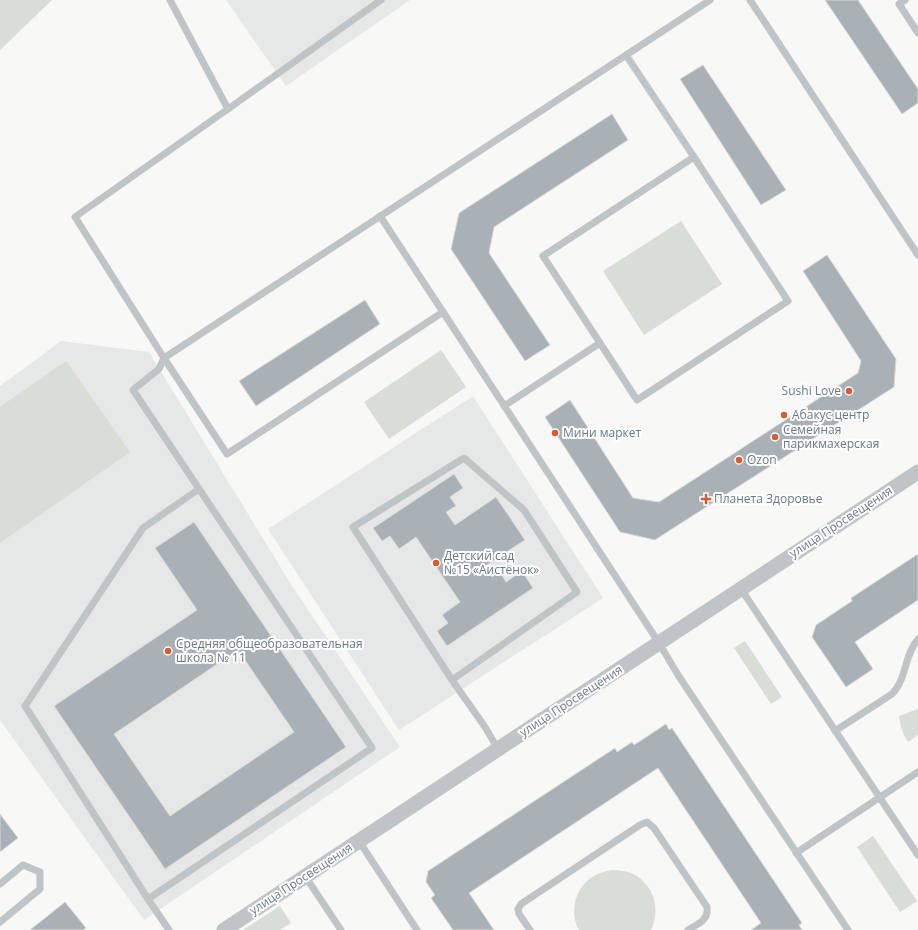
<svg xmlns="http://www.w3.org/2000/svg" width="918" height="930" viewBox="0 0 918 930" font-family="'Open Sans',sans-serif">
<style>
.built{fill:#e6e7e7}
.green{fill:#d8ddd5}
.building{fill:#a9b1b6;stroke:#dadad8;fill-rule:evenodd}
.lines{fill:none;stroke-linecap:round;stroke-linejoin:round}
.lane{stroke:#bfc4c7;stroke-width:7}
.street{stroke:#bfc4c7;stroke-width:15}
.poi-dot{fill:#d95b34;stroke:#fff;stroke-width:1.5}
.labels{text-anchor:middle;stroke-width:4;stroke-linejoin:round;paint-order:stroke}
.poi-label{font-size:12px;fill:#697885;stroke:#fff;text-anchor:start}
.street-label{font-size:12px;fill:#697885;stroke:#fff}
</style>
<rect width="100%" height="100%" fill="#f8f8f6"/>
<g class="built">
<path d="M226,0h184l-124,86z"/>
<path d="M61,341l88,11 140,229 111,166 -256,173 -144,-200v-334z"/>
<path d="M473,396l130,202 -204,132 -131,-201z"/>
</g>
<g class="green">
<path d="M0,0h52l-52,50z"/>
<path d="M681,221l41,63 -78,51 -41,-64z"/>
<path d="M441,350l25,37 -77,52 -25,-37z"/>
<path d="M66,361l64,91 -130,91v-136z"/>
<path d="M745,641l37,56 -11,7 -37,-56z"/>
<path d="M918,709v26l-10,7c-5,-8 -8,-16 -9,-26z"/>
<path d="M873,836l44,65 -17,11 -43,-65z"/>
<path d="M612,870c7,0 15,1 21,4 21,10 28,36 18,56h-72c-10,-18 -4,-41 13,-53 6,-4 13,-6 20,-7z"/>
<path d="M280,906l11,17 -11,7h-37z"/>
</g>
<g class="building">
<path d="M825,0h33l60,89v14l-16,11z"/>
<path d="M703,65l83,125 -25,15 -81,-126z"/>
<path d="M612,114l16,26 -134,87 -5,26 61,92 -25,16 -74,-112 8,-36z"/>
<path d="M827,255l69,104 -2,28 -219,140 -20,13 -35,-8 -75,-115 25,-17 63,98 26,4 199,-129 3,-12 -58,-90z"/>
<path d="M365,300l15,24 -124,82 -17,-25z"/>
<path d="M454,474l9,14 -13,9 6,9 -10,6 9,13 41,-28 29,43 -40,26 7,11 8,-5 6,10 16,-11 11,17 -86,58 -10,-15 11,-8 -6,-8 18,-13 -44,-65 -17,12 -9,-13 -8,5 -9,-13z"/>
<path d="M194,522l152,225 -181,122 -111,-163 143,-96 -42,-62zM238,650l56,82 -124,84 -56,-82z"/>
<path d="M918,554v46l-63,42 18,27 -27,18 -34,-50 4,-12 36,-24 -1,-3z"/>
<path d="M666,724l3,6 3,-2 130,195 -3,2 3,5h-51l10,-7 -103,-155 -189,125 25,37h-41l-22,-32 4,-3 -9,-13 2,-11 187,-123 2,4 15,-10 2,3z"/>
<path d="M0,814l18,24 -18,14z"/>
<path d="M65,902l21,26 -3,2h-53z"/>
</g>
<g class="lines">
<g class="lane">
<path d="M710,0l-546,358 63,96 216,-142 216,331 19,32 170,255"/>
<path d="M750,0l168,255"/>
<path d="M905,0l-6,4 19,29"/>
<path d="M626,55l68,102"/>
<path d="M228,109l153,-109"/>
<path d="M380,216l63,96"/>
<path d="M504,406l96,-63 37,57 151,-99 -94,-144 -151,99 57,87"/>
<path d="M741,589l177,266"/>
<path d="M452,680l125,-88 -53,-82 -60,-52 -111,69 99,153 33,47 13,22"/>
<path d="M835,731l57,-37c15,-15 12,-39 26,-55"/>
<path d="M359,841l58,89"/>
<path d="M796,853l122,-81"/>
<path d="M305,876l36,54"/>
<path d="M0,884l23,-19 17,7v17l-40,33"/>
<path d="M148,899l224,-151 -239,-358 26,-21 5,-11 -89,-141 153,-108 -58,-109"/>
<path d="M169,930l-21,-31 -123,-193 118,-178 56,-39"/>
<path d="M530,930l-11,-16 -1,-5 3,-5 119,-79 7,-3 7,6 53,79c2,13 -9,17 -19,23"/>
</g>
<path class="street" d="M224,930l694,-458"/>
</g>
<g class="poi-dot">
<circle cx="849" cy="391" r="4"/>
<circle cx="784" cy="415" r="4"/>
<circle cx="555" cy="433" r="4"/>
<circle cx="775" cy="437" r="4"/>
<circle cx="739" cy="460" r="4"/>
<path d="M704 493h4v4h4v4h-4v4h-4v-4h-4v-4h4z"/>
<circle cx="436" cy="563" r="4"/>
<circle cx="168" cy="651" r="4"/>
</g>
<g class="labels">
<g class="poi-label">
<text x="841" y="395" text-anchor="end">Sushi Love</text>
<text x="792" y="419">Абакус центр</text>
<text x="783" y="434">Семейная<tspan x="783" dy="14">парикмахерская</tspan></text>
<text x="563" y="437">Мини маркет</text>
<text x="747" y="464">Ozon</text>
<text x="714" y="503">Планета Здоровье</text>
<text x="444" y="560">Детский сад<tspan x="444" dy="14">№15 «Аистёнок»</tspan></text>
<text x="176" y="648">Средняя общеобразовательная<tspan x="176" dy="14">школа № 11</tspan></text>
</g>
<g class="street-label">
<text transform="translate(841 522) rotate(-33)" y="4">улица Просвещения</text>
<text transform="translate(571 701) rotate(-33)" y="4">улица Просвещения</text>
<text transform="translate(301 879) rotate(-33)" y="4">улица Просвещения</text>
</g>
</g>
</svg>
